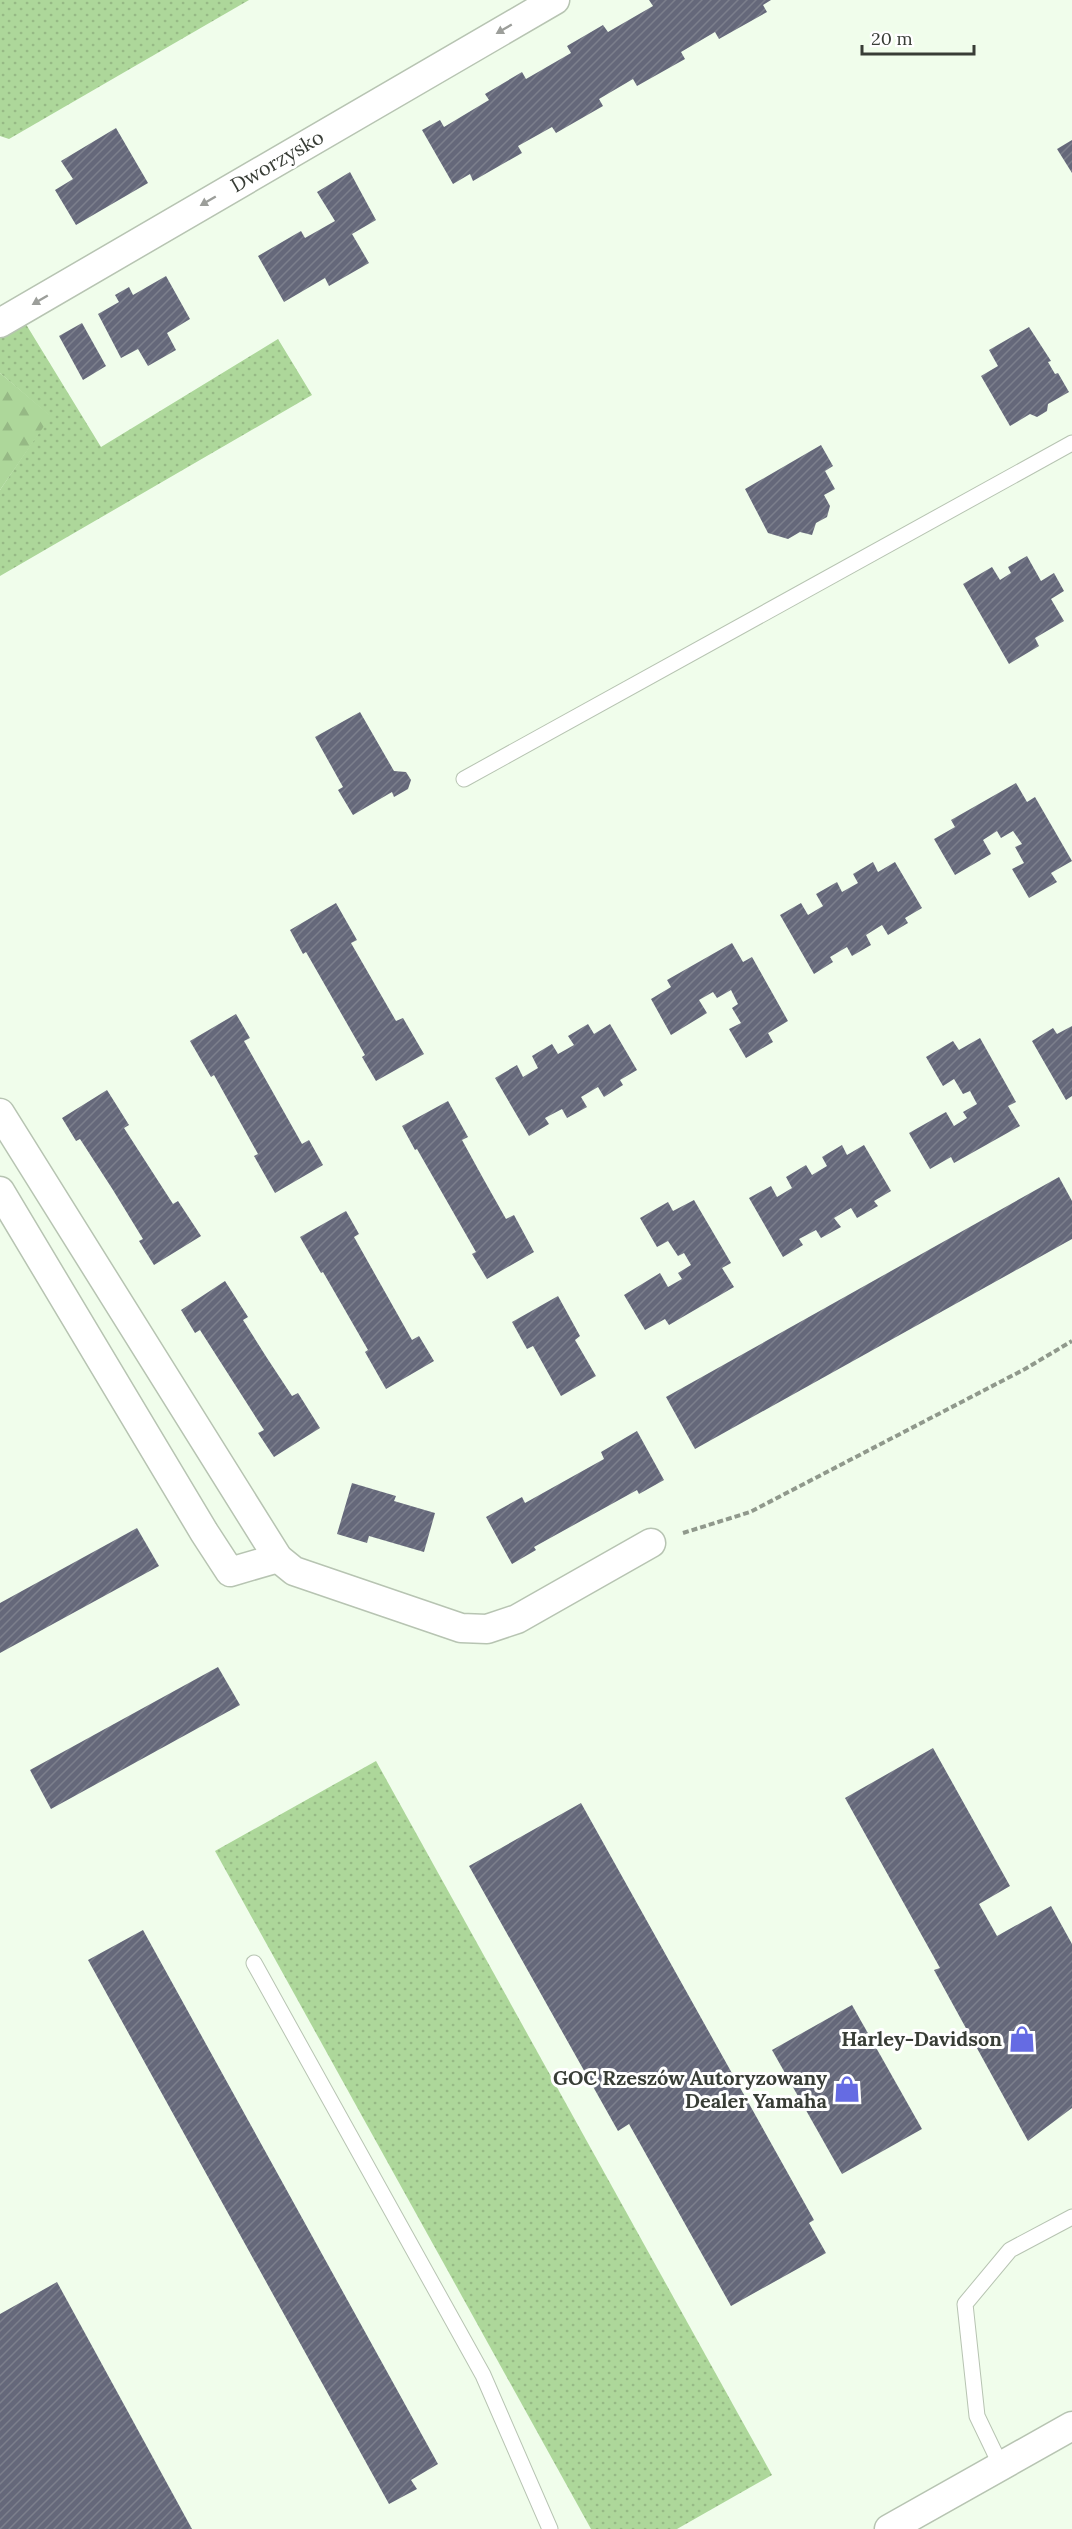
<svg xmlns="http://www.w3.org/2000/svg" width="1072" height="2529" viewBox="0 0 1072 2529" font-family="Lora,serif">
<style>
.grass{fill:url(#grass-dots)}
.forest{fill:url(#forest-firs)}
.building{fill:url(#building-hatch)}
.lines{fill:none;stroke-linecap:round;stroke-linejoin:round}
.service-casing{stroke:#b7c4b2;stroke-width:17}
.minor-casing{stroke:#b7c4b2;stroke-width:31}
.path{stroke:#90998c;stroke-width:4;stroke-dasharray:6 3;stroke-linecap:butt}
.service{stroke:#fff;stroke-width:15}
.minor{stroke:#fff;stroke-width:28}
.oneway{fill:#9c9e9a}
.labels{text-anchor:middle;stroke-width:6;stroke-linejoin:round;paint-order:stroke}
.street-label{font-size:20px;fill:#383d36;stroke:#fff}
.poi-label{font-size:20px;font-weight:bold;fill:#383d36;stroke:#fff;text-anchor:end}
</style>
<defs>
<pattern id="grass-dots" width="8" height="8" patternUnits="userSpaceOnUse" patternTransform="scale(1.5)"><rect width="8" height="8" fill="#add79a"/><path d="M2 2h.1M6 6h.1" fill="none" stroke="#96b985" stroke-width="1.8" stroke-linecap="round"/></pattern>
<pattern id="forest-firs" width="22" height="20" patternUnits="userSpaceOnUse" patternTransform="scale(1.5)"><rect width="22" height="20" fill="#add79a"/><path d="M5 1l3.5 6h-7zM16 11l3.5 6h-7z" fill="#96b985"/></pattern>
<pattern id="building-hatch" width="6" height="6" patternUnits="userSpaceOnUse" patternTransform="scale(1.5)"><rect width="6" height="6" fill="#65687a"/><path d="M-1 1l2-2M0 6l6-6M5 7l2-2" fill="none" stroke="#7c7f8c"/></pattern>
</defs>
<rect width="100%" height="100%" fill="#f0fdeb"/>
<g class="grass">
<path d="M0,0h249l-240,139 -9,-3z"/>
<path d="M24,321l77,126 177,-108 34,56 -312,181v-86l50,-74 -50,-43v-37z"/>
<path d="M376,1761l396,714 -95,54h-86l-376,-678z"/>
</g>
<path class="forest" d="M0,373l51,43 -51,74z"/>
<g class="building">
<path d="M649,0h122l-8,5 4,7 -48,27 -4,-7 -34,20 4,7 -48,27 -4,-7 -34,20 4,7 -47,27 -4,-6 -34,19 4,7 -49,28 -3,-7 -17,10 -31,-54 18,-10 4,7 45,-27 -4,-6 37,-22 4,7 45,-26 -4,-7 36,-21 5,7 45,-26z"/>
<path d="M116,128l32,55 -72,42 -21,-35 18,-11 -12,-18z"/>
<path d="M1072,140v33l-15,-24z"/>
<path d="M350,172l26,48 -24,14 17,29 -40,23 -4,-8 -41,24 -26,-46 43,-25 4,7 30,-17 -18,-29z"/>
<path d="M166,276l24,43 -23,14 9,17 -28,16 -10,-17 -17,9 -23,-44 21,-12 -4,-7 14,-8 4,8z"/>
<path d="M82,323l24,43 -23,14 -24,-44z"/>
<path d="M1029,327l22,34 -3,1 7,12 3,-1 11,19 -21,12 -1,7 -10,6 -7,-3 -20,12 -29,-50 17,-10 -9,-16z"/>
<path d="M821,445l12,21 -8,5 10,18 -11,6 6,11 -3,11 -11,6 -4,12 -12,-3 -12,7 -20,-6 -23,-44z"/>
<path d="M1027,556l14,25 13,-8 10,18 -13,8 13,22 -29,17 4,8 -30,18 -46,-80 29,-17 8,13 11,-7 -3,-6z"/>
<path d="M360,712l34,59 12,1 5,8 -3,9 -14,8 -2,-5 -39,23 -15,-25 5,-3 -28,-50z"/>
<path d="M1016,783l11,19 8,-5 37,64 -21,12 6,9 -28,16 -17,-29 12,-6 -9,-16 7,-3 -9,-13 -12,7 -4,-7 -14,9 8,14 -36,21 -21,-36 21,-12 -4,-7z"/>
<path d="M873,862l5,10 17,-10 27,46 -17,10 3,5 -20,12 -6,-10 -16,10 5,10 -19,11 -5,-9 -17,10 3,5 -19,12 -34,-59 21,-12 7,12 15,-9 -7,-12 21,-12 5,10 16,-9 -5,-9z"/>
<path d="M336,903l21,37 -6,3 45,78 7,-3 21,36 -48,27 -14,-24 3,-2 -59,-103 -3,2 -13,-24z"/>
<path d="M732,943l11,19 9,-5 36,64 -20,12 5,9 -27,16 -17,-29 12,-6 -9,-15 6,-4 -7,-14 -14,8 -4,-6 -14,8 8,13 -36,22 -20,-36 20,-12 -4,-7z"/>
<path d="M236,1014l14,24 -6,3 58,103 7,-4 14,25 -48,28 -21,-37 4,-2 -44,-79 -3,2 -21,-36z"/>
<path d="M588,1024l6,10 16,-10 27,46 -17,10 3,5 -19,12 -6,-10 -17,10 6,10 -20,11 -5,-9 -17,9 4,6 -20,12 -34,-58 22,-13 6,12 15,-9 -6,-12 20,-12 6,10 16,-9 -6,-9z"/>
<path d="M1072,1026v70l-6,4 -34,-59 21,-13 4,6z"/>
<path d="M980,1038l36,64 -8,4 12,20 -66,37 -3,-6 -21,12 -21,-36 37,-21 8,14 13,-8 -4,-6 14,-8 -7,-13 -7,3 -9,-15 -11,7 -17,-29 27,-16 6,9z"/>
<path d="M107,1090l22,35 -5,3 49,76 5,-3 23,35 -47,29 -15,-24 4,-2 -30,-49 -33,-51 -4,2 -14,-23z"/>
<path d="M448,1101l20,36 -6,3 22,40 22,39 8,-4 20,37 -47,27 -15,-25 4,-2 -59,-103 -2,1 -13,-24z"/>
<path d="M842,1145l5,10 17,-10 27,46 -17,10 4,5 -21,12 -6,-10 -17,10 7,9 -20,11 -5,-8 -17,9 4,6 -20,12 -34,-59 22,-12 6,11 15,-9 -6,-11 20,-12 6,10 15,-9 -5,-9z"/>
<path d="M1059,1177l13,24v38l-377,210 -29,-52z"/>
<path d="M694,1200l37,63 -9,5 12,19 -65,38 -4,-6 -20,11 -21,-35 36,-22 8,14 14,-8 -4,-6 13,-8 -7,-12 -6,3 -10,-15 -11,6 -17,-29 28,-16 5,9z"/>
<path d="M346,1211l13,23 -5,3 58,103 7,-4 15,25 -48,28 -21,-37 3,-2 -45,-78 -2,1 -21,-36z"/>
<path d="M225,1281l23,36 -5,3 24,38 25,38 6,-3 22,35 -46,29 -16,-24 6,-3 -64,-100 -5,3 -14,-23z"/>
<path d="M558,1296l22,40 -5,4 21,36 -35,20 -28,-50 -6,3 -15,-27z"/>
<path d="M637,1431l27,49 -25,14 -2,-4 -103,57 2,3 -24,14 -26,-47 36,-20 3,6 79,-44 -3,-7z"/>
<path d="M352,1483l44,13 -2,5 41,12 -11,39 -55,-16 -2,7 -30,-9z"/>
<path d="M137,1528l22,38 -159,87v-50z"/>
<path d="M218,1667l22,38 -189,104 -21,-39z"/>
<path d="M933,1748l77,138 -31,18 18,32 54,-30 21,38v164l-44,33 -94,-171 6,-2 -95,-170z"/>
<path d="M581,1803l233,417 -5,3 17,30 -95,53 -102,-182 -11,7 -149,-265z"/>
<path d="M143,1930l295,534 -27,16 6,9 -28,15 -301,-544z"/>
<path d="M852,2005l70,124 -80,45 -70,-124z"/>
<path d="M57,2282l135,247h-192v-215z"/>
</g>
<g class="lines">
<defs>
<g id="service">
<path d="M464,779l608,-336"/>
<path d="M254,1963l229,412 67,154"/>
<path d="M1001,2466l-24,-50 -12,-112 45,-54 62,-33"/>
</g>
<g id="minor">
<path d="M0,323l555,-323"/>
<path d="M0,1113l278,445 16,13 167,57 26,1 30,-10 134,-76"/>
<path d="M0,1191l204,341 26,40 48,-14"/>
<path d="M889,2529l183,-103"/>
</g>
</defs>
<use href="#service" class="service-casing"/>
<use href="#minor" class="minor-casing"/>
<path class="path" d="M683,1533l67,-21 275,-143 47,-28"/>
<use href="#service" class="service"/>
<use href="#minor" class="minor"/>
</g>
<defs><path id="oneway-solid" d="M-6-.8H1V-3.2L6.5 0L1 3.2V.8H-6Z" transform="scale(1.5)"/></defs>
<g class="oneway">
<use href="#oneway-solid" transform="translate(504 29) rotate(150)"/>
<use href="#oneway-solid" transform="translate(208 201) rotate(150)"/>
<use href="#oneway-solid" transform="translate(40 300) rotate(150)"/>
</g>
<defs>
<symbol id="shop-bare" viewBox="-9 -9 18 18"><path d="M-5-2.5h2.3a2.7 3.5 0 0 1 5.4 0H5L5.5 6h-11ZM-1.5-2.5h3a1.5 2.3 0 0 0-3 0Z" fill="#656be3" stroke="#fff" stroke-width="2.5" paint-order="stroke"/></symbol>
</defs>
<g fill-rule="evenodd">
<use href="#shop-bare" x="1003" y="2020" width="38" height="38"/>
<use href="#shop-bare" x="828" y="2070" width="38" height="38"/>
</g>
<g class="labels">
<g class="street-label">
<text transform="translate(277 161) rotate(-30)" y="7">Dworzysko</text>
</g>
<g class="poi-label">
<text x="1002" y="2046">Harley-Davidson</text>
<text x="827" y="2085">GOC Rzeszów Autoryzowany<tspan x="827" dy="23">Dealer Yamaha</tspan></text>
</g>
</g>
<path d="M862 45v9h112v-9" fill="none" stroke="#383d36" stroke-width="3"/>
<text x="871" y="45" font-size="18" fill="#383d36" stroke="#ffffff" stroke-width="4.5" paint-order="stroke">20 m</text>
</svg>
